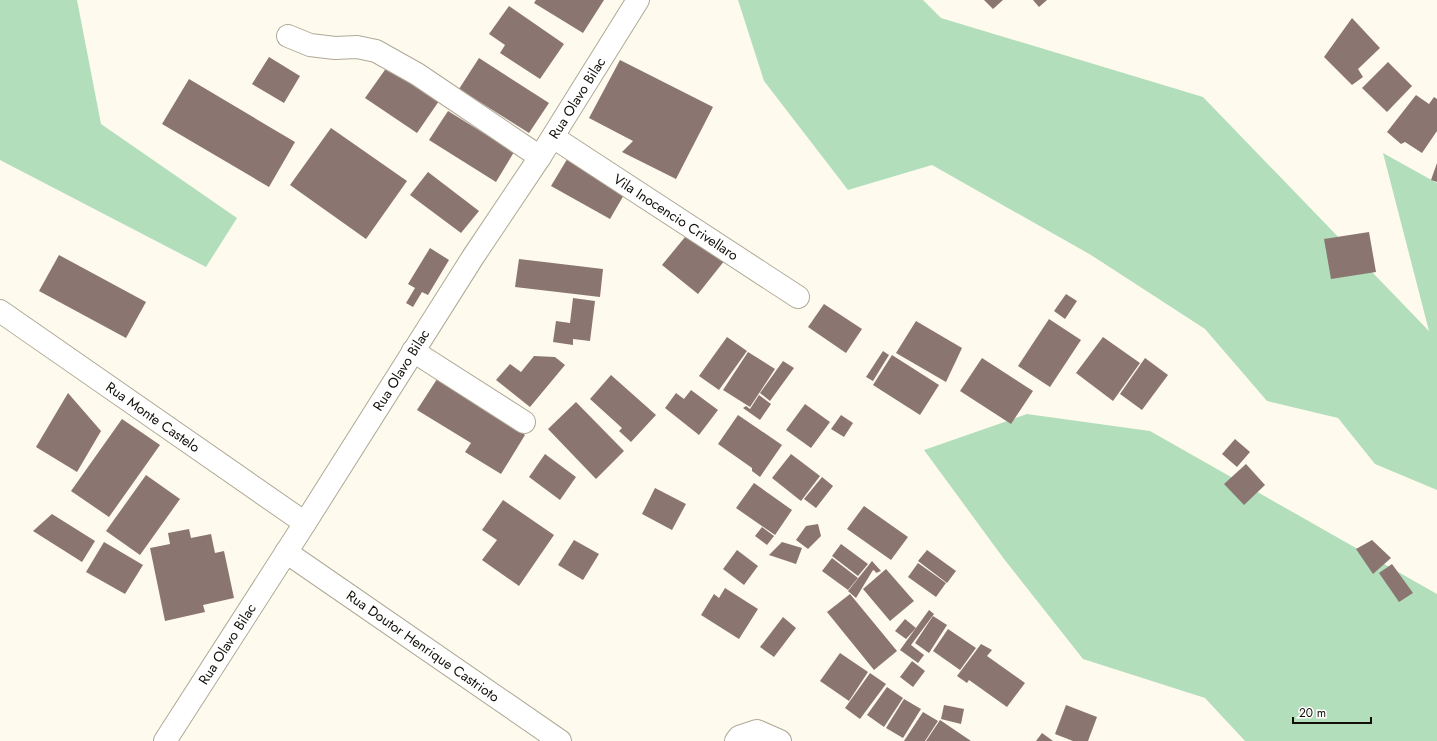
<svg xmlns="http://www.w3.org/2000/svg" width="1437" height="741" viewBox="0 0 1437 741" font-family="Jost,sans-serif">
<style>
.green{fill:#b3debc}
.building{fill:#8b7571}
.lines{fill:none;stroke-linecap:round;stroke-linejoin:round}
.minor-casing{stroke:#afa996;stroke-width:24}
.major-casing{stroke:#afa996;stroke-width:24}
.minor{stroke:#fff;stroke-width:22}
.major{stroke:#fff;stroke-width:22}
.labels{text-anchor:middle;stroke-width:3;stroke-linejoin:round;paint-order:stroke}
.street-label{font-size:14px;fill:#120f09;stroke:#fff}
</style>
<rect width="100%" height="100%" fill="#fefbee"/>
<g class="green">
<path d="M0,0h77l24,124 136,94 -31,49 -206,-107z"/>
<path d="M738,0h185l18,18 262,79 226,234 -46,-178 54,30v307l-62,-26 -37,-46 -71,-17 -62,-72 -114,-74 -159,-90 -84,25 -84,-109z"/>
<path d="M1027,414l123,17 287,163v147h-192l-40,-43 -122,-39 -79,-100 -80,-109z"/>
</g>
<g class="building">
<path d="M536,0h68l-21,33 -49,-30z"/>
<path d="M984,0h19l-10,9z"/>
<path d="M1033,0h14l-8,7z"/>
<path d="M509,6l55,38 -24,35 -40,-26 5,-8 -16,-11z"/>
<path d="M1352,18l28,30 -22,21 5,8 -11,8 -28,-28z"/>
<path d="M269,57l31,19 -16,27 -32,-19z"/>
<path d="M479,58l70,45 -20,30 -70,-44z"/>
<path d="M620,60l93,47 -37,72 -54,-27 11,-11 -44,-23z"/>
<path d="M1388,62l24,24 -25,26 -25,-24z"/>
<path d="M387,67l52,34 -22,32 -52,-35z"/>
<path d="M189,79l106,63 -26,45 -107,-63z"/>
<path d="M1416,95l13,9 5,-7 3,2v32l-15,22 -17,-11 -4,2 -14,-12z"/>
<path d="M448,111l66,41 -18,30 -67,-42z"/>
<path d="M331,128l76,53 -41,58 -76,-54z"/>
<path d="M569,156l59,32 -18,31 -59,-33z"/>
<path d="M1437,163v19l-6,-2z"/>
<path d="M428,172l51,39 -18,22 -51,-38z"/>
<path d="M690,231l35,29 -27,34 -36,-29z"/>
<path d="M1369,232l7,40 -45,7 -7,-40z"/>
<path d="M430,248l19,12 -21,35 -6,-3 -9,15 -7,-4 9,-15 -7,-4z"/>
<path d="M59,255l87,47 -20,36 -87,-47z"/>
<path d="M519,259l84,10 -3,28 -85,-10z"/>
<path d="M1066,294l11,7 -12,18 -11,-8z"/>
<path d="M573,298l22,3 -5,40 -17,-2v6l-20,-3 3,-21 14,2z"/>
<path d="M824,304l38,25 -16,24 -38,-26z"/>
<path d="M1049,319l32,21 -31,47 -32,-21z"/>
<path d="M916,321l46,27 -16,34 -50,-29z"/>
<path d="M727,337l20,14 -28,39 -20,-14z"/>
<path d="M1103,337l37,26 -27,38 -37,-28z"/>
<path d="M883,351l6,4 -16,26 -7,-4z"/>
<path d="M748,352l27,17 -25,38 -27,-17z"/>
<path d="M892,355l47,30 -19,30 -47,-30z"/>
<path d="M534,356l21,1 10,8 -35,42 -34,-27 14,-16 11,8z"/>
<path d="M982,358l51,33 -22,33 -51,-33z"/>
<path d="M1145,358l23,17 -26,35 -22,-16z"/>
<path d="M783,361l11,7 -24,33 -10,-8z"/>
<path d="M611,375l45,40 -25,27 -12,-11 3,-3 -32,-29z"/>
<path d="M439,376l86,59 -24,39 -36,-22 6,-9 -54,-33z"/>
<path d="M691,390l27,20 -19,25 -34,-27 11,-15 8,6z"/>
<path d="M68,393l33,38 -24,41 -41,-25z"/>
<path d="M759,395l12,9 -11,16 -17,-12 3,-2 4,3z"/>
<path d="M576,402l48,49 -28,28 -48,-50z"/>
<path d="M805,404l25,18 -19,26 -25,-18z"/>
<path d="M738,415l44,30 -22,32 -8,-6v-3l-34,-24z"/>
<path d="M841,415l12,8 -9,14 -13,-8z"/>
<path d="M122,419l38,26 -51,72 -38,-26z"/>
<path d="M1235,439l15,13 -13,15 -15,-13z"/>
<path d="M545,454l31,23 -16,23 -31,-23z"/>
<path d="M791,454l29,22 -19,25 -29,-23z"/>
<path d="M1246,464l19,21 -21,20 -20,-21z"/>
<path d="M146,475l34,24 -40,56 -34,-24z"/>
<path d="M822,477l11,9 -17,22 -12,-9z"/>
<path d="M754,483l38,27 -17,25 -39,-27z"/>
<path d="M655,488l31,16 -14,26 -30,-16z"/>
<path d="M503,500l51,35 -35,51 -37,-26 15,-20 -15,-10z"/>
<path d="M864,506l44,31 -17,23 -44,-31z"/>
<path d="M52,514l43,27 -13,21 -49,-31z"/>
<path d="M818,524l3,12 -13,13 -12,-9 10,-14z"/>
<path d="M762,527l12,9 -7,9 -12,-9z"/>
<path d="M189,529l2,9 20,-4 4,19 9,-2 10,47 -31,7 2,7 -40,9 -15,-73 20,-4 -2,-11z"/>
<path d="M574,540l25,14 -16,26 -25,-15z"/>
<path d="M1372,540l19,18 -18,16 -17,-25z"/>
<path d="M104,542l39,23 -18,29 -39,-22z"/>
<path d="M782,542l20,6 -6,16 -27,-9z"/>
<path d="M841,544l27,20 -10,12 -26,-20z"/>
<path d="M737,550l21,16 -14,19 -21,-16z"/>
<path d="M927,550l29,21 -9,12 -29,-22z"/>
<path d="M832,558l26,20 -10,12 -26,-19z"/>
<path d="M872,561l9,10 -5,2 -1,-2 -2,-1 -17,28 -8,-7z"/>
<path d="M918,563l28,20 -10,14 -28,-20z"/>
<path d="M1392,564l21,29 -14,9 -20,-29z"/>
<path d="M886,569l28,32 -24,20 -27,-32z"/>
<path d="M725,588l33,21 -19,30 -38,-24 13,-21 5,4z"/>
<path d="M850,594l47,57 -23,19 -47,-58z"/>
<path d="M929,610l5,4 -23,31 13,10 -6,8 -18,-13z"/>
<path d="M933,616l14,9 -18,28 -14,-10z"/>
<path d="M783,617l13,11 -22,29 -14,-10z"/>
<path d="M905,619l11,9 -10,11 -11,-8z"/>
<path d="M948,629l28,19 -16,22 -27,-19z"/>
<path d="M981,644l11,6 -5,6 38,27 -18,24 -38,-27 -2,3 -10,-7z"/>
<path d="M840,653l28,19 -19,29 -29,-20z"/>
<path d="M912,661l13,10 -12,16 -13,-10z"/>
<path d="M870,673l16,11 -26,35 -15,-11z"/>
<path d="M887,687l16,11 -19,29 -17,-12z"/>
<path d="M904,699l17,10 -18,29 -17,-10z"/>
<path d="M944,705l20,4 -3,15 -20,-5z"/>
<path d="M1066,705l31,12 -9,24h-15l-18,-7z"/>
<path d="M923,712l15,9 -13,20h-21z"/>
<path d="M940,720l31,21h-45z"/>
<path d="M1042,733l11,8h-17z"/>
</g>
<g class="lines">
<defs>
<g id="minor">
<path d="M288,36l22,9 25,3 22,-1 19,4 41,23 123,83"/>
<path d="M553,137l245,160"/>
<path d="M0,311l305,212"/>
<path d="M413,351l111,71"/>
<path d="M286,552l274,189"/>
<path d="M736,741l3,-4 18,-6 23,10"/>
</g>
<path id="major" d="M165,741l140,-218 168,-266 67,-100 98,-157"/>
</defs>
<use href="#minor" class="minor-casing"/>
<use href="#major" class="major-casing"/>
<use href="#minor" class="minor"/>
<use href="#major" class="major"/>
</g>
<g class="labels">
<g class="street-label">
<text transform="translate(577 98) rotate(-58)" y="5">Rua Olavo Bilac</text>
<text transform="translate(676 217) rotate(33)" y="5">Vila Inocencio Crivellaro</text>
<text transform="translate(401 370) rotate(-58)" y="5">Rua Olavo Bilac</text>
<text transform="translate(153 417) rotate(35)" y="5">Rua Monte Castelo</text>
<text transform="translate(227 644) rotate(-57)" y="5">Rua Olavo Bilac</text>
<text transform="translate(423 646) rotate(35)" y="5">Rua Doutor Henrique Castrioto</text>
</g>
</g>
<path d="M1293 717v6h78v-6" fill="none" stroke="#120f09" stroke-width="2"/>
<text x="1299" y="717" font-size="12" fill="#120f09" stroke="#ffffff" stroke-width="3" paint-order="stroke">20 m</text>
</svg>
